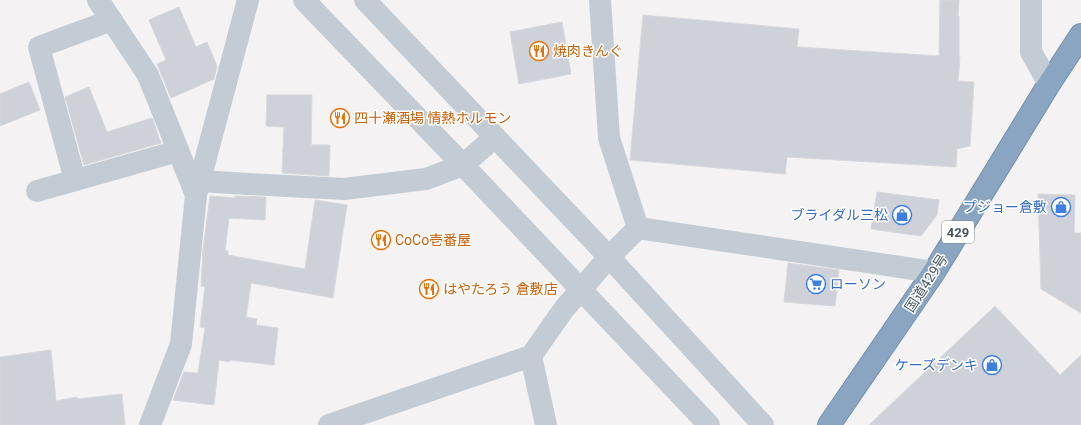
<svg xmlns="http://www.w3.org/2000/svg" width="1081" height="425" viewBox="0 0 1081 425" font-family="Roboto,'Noto Sans JP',sans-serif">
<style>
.building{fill:#ced1d7;stroke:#d6d8de}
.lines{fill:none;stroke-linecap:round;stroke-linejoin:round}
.highway-casing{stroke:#7490ae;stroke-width:24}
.minor{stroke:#c3ccd4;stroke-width:22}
.highway{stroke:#89a5c2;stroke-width:22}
.labels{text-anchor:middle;stroke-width:3;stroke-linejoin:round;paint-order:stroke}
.shield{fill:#fff;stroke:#808990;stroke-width:1}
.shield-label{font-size:13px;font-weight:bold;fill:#495661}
.food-label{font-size:14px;fill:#c56008;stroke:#fff;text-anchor:start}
.shop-label{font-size:14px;fill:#366cbe;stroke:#fff;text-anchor:end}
.street-label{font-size:14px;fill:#495661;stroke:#fff}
</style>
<rect width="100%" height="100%" fill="#f4f2f2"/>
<g class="building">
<path d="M940,0h19l-1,16h1v41h1l-2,24 16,1 -4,64 -13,3 -1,18 -169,-10 -2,17 -155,-14 13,-145 156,14 -2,18 142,9z"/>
<path d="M179,7l17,40 11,-5 10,24 -3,13 -43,19 -14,-34 9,-4 -17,-40z"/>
<path d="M562,22l9,52 -52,10 -9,-52z"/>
<path d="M29,82l11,28 -40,16v-32z"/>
<path d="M89,87l18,45 45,-14 9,25 -77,22 -19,-68z"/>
<path d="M267,95h45l-1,50h19l-1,31 -47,-3 2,-46 -18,-1z"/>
<path d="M877,192l62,8 -2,15 -16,21 -50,-7z"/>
<path d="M1038,194l37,1 -1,38h7v80l-40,-24z"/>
<path d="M210,196l25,2v-2l31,1 -1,23 -36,-2 -4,33h3v4l77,14 10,-69 32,5 -14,93 -82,-15 -5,34 11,2 -1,6 22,3 -4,37 -45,-5v2l-10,-2 -5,45 -41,-5 11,-28 14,1 7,-45 -5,-1 5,-40 -4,-1 2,-37z"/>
<path d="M788,263l51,7 -4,36 -51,-4z"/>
<path d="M995,306l65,69 21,-20v70h-212z"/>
<path d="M51,350l5,51 21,-4v2l45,-5 3,31h-125v-68z"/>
</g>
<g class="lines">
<defs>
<path id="highway" d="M829,425l105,-153 115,-188 32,-49"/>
</defs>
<use href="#highway" class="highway-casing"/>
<g class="minor">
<path d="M98,0l50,75 48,120"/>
<path d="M304,0l159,165 246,260"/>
<path d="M365,0l244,257 154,168"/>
<path d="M600,0l9,138 29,90"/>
<path d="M1031,0v52l18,32"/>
<path d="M75,180l-36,-133 73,-27"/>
<path d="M200,181l48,3 96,5 82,-10 37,-14 32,-28"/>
<path d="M37,191l141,-40"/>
<path d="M638,228l296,44"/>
<path d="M531,356l15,69"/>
<path d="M150,425l31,-81 15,-149 52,-195"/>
<path d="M329,425l202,-69 33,-47 45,-52 29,-29"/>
</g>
<use href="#highway" class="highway"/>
</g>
<defs>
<symbol id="restaurant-ring" viewBox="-11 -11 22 22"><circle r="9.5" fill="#fff" stroke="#e8710a" stroke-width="1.5"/><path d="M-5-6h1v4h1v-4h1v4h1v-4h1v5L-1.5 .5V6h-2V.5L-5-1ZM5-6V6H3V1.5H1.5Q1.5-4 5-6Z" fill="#e8710a"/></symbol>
<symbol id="shop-ring" viewBox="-11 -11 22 22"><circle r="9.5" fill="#fff" stroke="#3f7fe0" stroke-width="1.5"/><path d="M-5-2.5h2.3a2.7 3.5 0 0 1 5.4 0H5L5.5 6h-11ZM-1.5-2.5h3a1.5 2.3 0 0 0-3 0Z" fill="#3f7fe0"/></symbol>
<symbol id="supermarket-ring" viewBox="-11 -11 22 22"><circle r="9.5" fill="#fff" stroke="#3f7fe0" stroke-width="1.5"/><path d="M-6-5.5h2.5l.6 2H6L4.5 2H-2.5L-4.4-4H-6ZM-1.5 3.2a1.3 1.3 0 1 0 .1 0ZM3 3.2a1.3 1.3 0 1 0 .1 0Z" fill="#3f7fe0"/></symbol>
</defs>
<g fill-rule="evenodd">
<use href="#restaurant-ring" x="528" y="40" width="22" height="22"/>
<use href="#restaurant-ring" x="329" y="107" width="22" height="22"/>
<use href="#shop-ring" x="1050" y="196" width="22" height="22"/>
<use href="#shop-ring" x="891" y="204" width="22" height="22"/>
<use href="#restaurant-ring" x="370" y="229" width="22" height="22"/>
<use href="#supermarket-ring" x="805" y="273" width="22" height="22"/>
<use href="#restaurant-ring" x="418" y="278" width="22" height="22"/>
<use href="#shop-ring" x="981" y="354" width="22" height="22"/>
</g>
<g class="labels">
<rect class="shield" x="942" y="221" width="32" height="22" rx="3"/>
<g class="shield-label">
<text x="958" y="237">429</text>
</g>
<g class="food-label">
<text x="553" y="56">焼肉きんぐ</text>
<text x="354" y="123">四十瀬酒場 情熱ホルモン</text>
<text x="395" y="245">CoCo壱番屋</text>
<text x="443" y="294">はやたろう 倉敷店</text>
</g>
<g class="shop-label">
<text x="1047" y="212">プジョー倉敷</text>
<text x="888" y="220">ブライダル三松</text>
<text x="830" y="289" text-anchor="start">ローソン</text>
<text x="978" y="370">ケーズデンキ</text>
</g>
<g class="street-label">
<text transform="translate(926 283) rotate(-57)" y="5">国道429号</text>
</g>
</g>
</svg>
